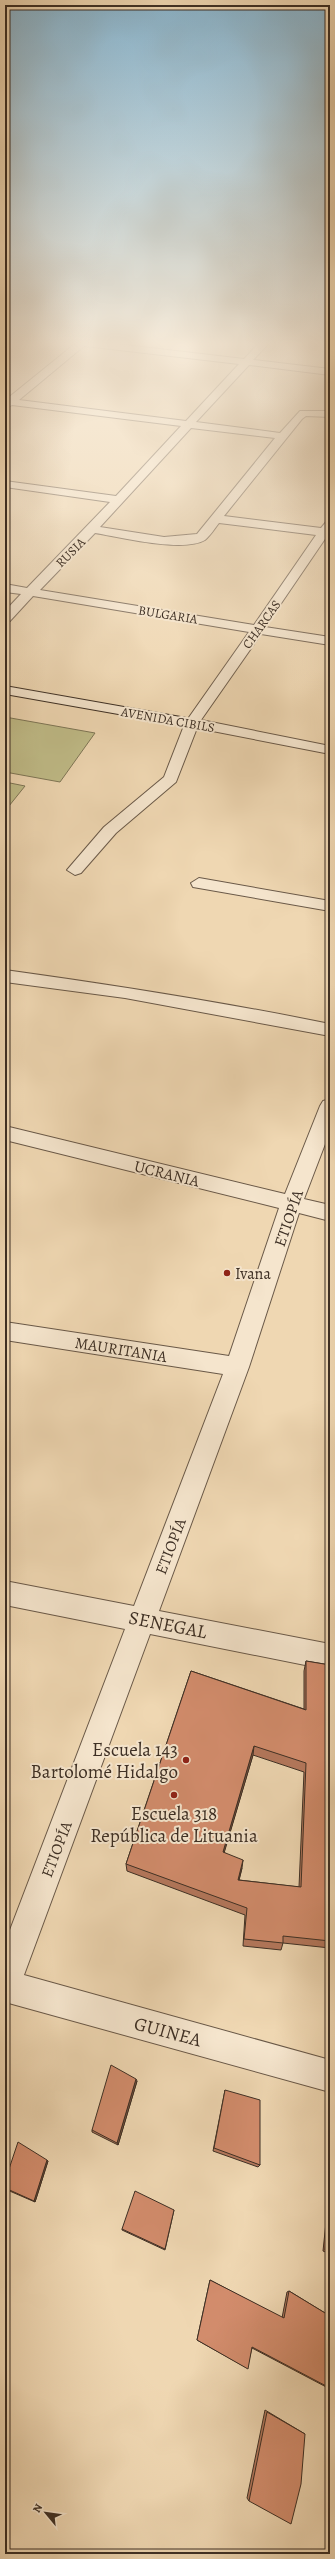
<svg xmlns="http://www.w3.org/2000/svg" width="335" height="2559" viewBox="0 0 335 2559" font-family="Alegreya,serif">
<style>
.green{fill:#c0bc88;stroke:#7e7656}
.lines{fill:none;stroke-linecap:round;stroke-linejoin:round}
.street-casing{stroke:#6a5948;stroke-width:2}
.secondary-casing{stroke:#3d2f24;stroke-width:2}
.street{fill:#f5e5cd;fill-rule:evenodd}
.secondary{fill:#f5e5cd;fill-rule:evenodd}
.wall{fill:#b5785d;stroke:#3d2f24;fill-rule:evenodd}
.shaded-wall{fill:#93624c;stroke:#3d2f24}
.building{fill:#d28c6c;stroke:#3d2f24;fill-rule:evenodd}
.poi-dot{fill:#8f2418;stroke:#f5e5cd;stroke-width:1.5}
.labels{text-anchor:middle;stroke-width:4;stroke-linejoin:round;paint-order:stroke}
.far-street-label{font-size:13px;fill:#3d2f24;stroke:#f5e5cd}
.street-label{font-size:16px;fill:#3d2f24;stroke:#f5e5cd}
.poi-label{font-size:16px;fill:#3d2f24;stroke:#f5e5cd;text-anchor:start}
.near-street-label{font-size:19px;fill:#3d2f24;stroke:#f5e5cd}
.near-poi-label{font-size:19px;fill:#3d2f24;stroke:#f5e5cd;text-anchor:end}
</style>
<rect width="100%" height="100%" fill="#efd7b2"/>
<filter id="stains"><feTurbulence type="fractalNoise" baseFrequency=".005" numOctaves="4"/><feColorMatrix values="0 0 0 0 .2 0 0 0 0 .09 0 0 0 0 .02 0 0 0 .5 -.17"/></filter>
<radialGradient id="worn" r=".72"><stop offset=".6" stop-color="#630" stop-opacity="0"/><stop offset="1" stop-color="#630" stop-opacity=".3"/></radialGradient>
<g class="green">
<path d="M5,717l90,16 -35,49 -55,-10z"/>
<path d="M5,782l20,4 -20,25z"/>
</g>
<g class="lines">
<defs>
<g id="street">
<path d="M76,343h32l136,16 15,-16h10l-16,17 77,9v6l-81,-10 -53,57 84,11 20,-22h30v6l-24,-1 -4,3 -78,97 97,12 5,-6 4,-2v17l-3,-1 -62,91 65,10v8l-69,-11 -60,86 129,26v8l-133,-26 -21,54 -60,51 -35,40 -6,2 -8,-5 37,-43 60,-50 21,-54 64,-91 -216,-36 -23,25 -5,1v-11l16,-17 -16,-2v-8l22,4 83,-86 -105,-15v-6l111,15 65,-70 -169,-21 -7,4v-11h3zM84,346h1l154,18 -53,57 -167,-21zM191,428l84,10 -78,96 -33,3 -64,-10zM219,523l97,12 -62,90 -214,-35 55,-57c24,4 89,20 110,7 5,-4 10,-12 14,-17z"/>
<path d="M199,878l131,23v10l-137,-24 -2,-4z"/>
<path d="M5,970c109,15 217,32 325,54v12l-205,-38 -120,-16z"/>
<path d="M330,1099v32l-26,68 26,6v16l-31,-8 -50,154 -90,244 171,33v26l-180,-36 -126,341 306,85v32l-325,-90v-59l120,-314 -120,-24v-24l129,25 89,-232 -218,-34v-18l224,34 50,-148 -274,-68v-14l280,68 35,-88 3,-5z"/>
</g>
<path id="secondary" d="M5,686l187,33 7,4 -7,4 -187,-33z"/>
</defs>
<use href="#street" class="street-casing"/>
<use href="#secondary" class="secondary-casing"/>
<use href="#street" class="street"/>
<use href="#secondary" class="secondary"/>
</g>
<g class="wall">
<path d="M306,1661l24,4v283l-47,-5 -2,7 -38,-4 2,-31 -118,-44 -1,-7 65,-193 113,38v-38zM253,1755l51,17 -5,115 -60,-7 3,-12 -18,-16z"/>
<path d="M137,2081l-19,64 -26,-13v-2z"/>
<path d="M225,2090l35,75 -2,2 -45,-16z"/>
<path d="M48,2161l-13,41 -30,-13v-8z"/>
<path d="M330,2184v70l-7,-3z"/>
<path d="M174,2210l-9,40 -43,-20v-1z"/>
<path d="M210,2280l72,38 5,-26 2,-1 41,25v73l-78,-41 -5,20 -50,-28z"/>
<path d="M265,2410l40,24 -56,67 -2,-3z"/>
</g>
<g class="shaded-wall">
<path d="M254,1746l-1,9 -31,105 1,-8z"/>
<path d="M243,1860l-1,8 -5,20 1,-8z"/>
<path d="M136,2079l1,2 -19,64 -1,-2z"/>
<path d="M47,2160l1,1 -13,41 -1,-1z"/>
</g>
<g class="building">
<path d="M306,1661l24,4v276l-47,-5v7l-39,-4 3,-31 -121,-44 65,-193 115,39zM254,1746l52,17 -5,124 -63,-7 5,-20 -20,-8z"/>
<path d="M111,2065l25,14 -19,64 -25,-13z"/>
<path d="M225,2090l35,10v65l-46,-17z"/>
<path d="M18,2142l29,18 -13,41 -29,-13v-7z"/>
<path d="M135,2191l39,19 -9,39 -43,-20z"/>
<path d="M330,2206v45l-5,-1z"/>
<path d="M210,2280l74,38 5,-27 41,25v72l-78,-41 -4,22 -51,-29z"/>
<path d="M267,2412l38,22 -4,50 -10,40 -42,-23z"/>
</g>
<linearGradient id="sky" x2="0" y2="1"><stop stop-color="#89b6d0"/><stop offset="0.49" stop-color="#f8eddc"/><stop offset="1" stop-color="#f8eddc" stop-opacity="0"/></linearGradient>
<rect width="335" height="701" fill="url(#sky)"/>
<g class="poi-dot">
<circle cx="227" cy="1273" r="4"/>
<circle cx="186" cy="1760" r="4"/>
<circle cx="174" cy="1795" r="4"/>
</g>
<g class="labels">
<g class="far-street-label">
<text transform="translate(70 552) rotate(-45)" y="5">RUSIA</text>
<text transform="translate(168 614) rotate(9)" y="5">BULGARIA</text>
<text transform="translate(261 624) rotate(-55)" y="5">CHARCAS</text>
<text transform="translate(168 719) rotate(10)" y="5">AVENIDA CIBILS</text>
</g>
<g class="street-label">
<text transform="translate(167 1173) rotate(14)" y="6">UCRANIA</text>
<text transform="translate(288 1218) rotate(-71)" y="6">ETIOPÍA</text>
<text transform="translate(121 1349) rotate(9)" y="6">MAURITANIA</text>
<text transform="translate(170 1546) rotate(-69)" y="6">ETIOPÍA</text>
<text transform="translate(56 1849) rotate(-69)" y="6">ETIOPÍA</text>
</g>
<g class="poi-label">
<text x="235" y="1279">Ivana</text>
</g>
<g class="near-street-label">
<text transform="translate(168 1624) rotate(11)" y="7">SENEGAL</text>
<text transform="translate(168 2031) rotate(15)" y="7">GUINEA</text>
</g>
<g class="near-poi-label">
<text x="178" y="1756">Escuela 143<tspan x="178" dy="22">Bartolomé Hidalgo</tspan></text>
<text x="174" y="1820" text-anchor="middle">Escuela 318<tspan x="174" dy="22">República de Lituania</tspan></text>
</g>
</g>
<rect width="335" height="2559" fill="none" stroke="#efd7b2" stroke-width="20"/>
<rect x="6" y="6" width="323" height="2547" fill="none" stroke="#3d2f24" stroke-width="2"/>
<rect x="10" y="10" width="315" height="2539" fill="none" stroke="#3d2f24"/>
<g transform="translate(46 2513) rotate(299)" stroke="#f5e5cd" stroke-width="3" paint-order="stroke">
<path d="M0-3L7 15L0 10L-7 15Z" fill="#3d2f24"/>
<text y="-6" font-size="11" font-weight="bold" text-anchor="middle" fill="#3d2f24">N</text>
</g>
<rect width="100%" height="100%" filter="url(#stains)"/>
<rect width="100%" height="100%" fill="url(#worn)"/>
</svg>
